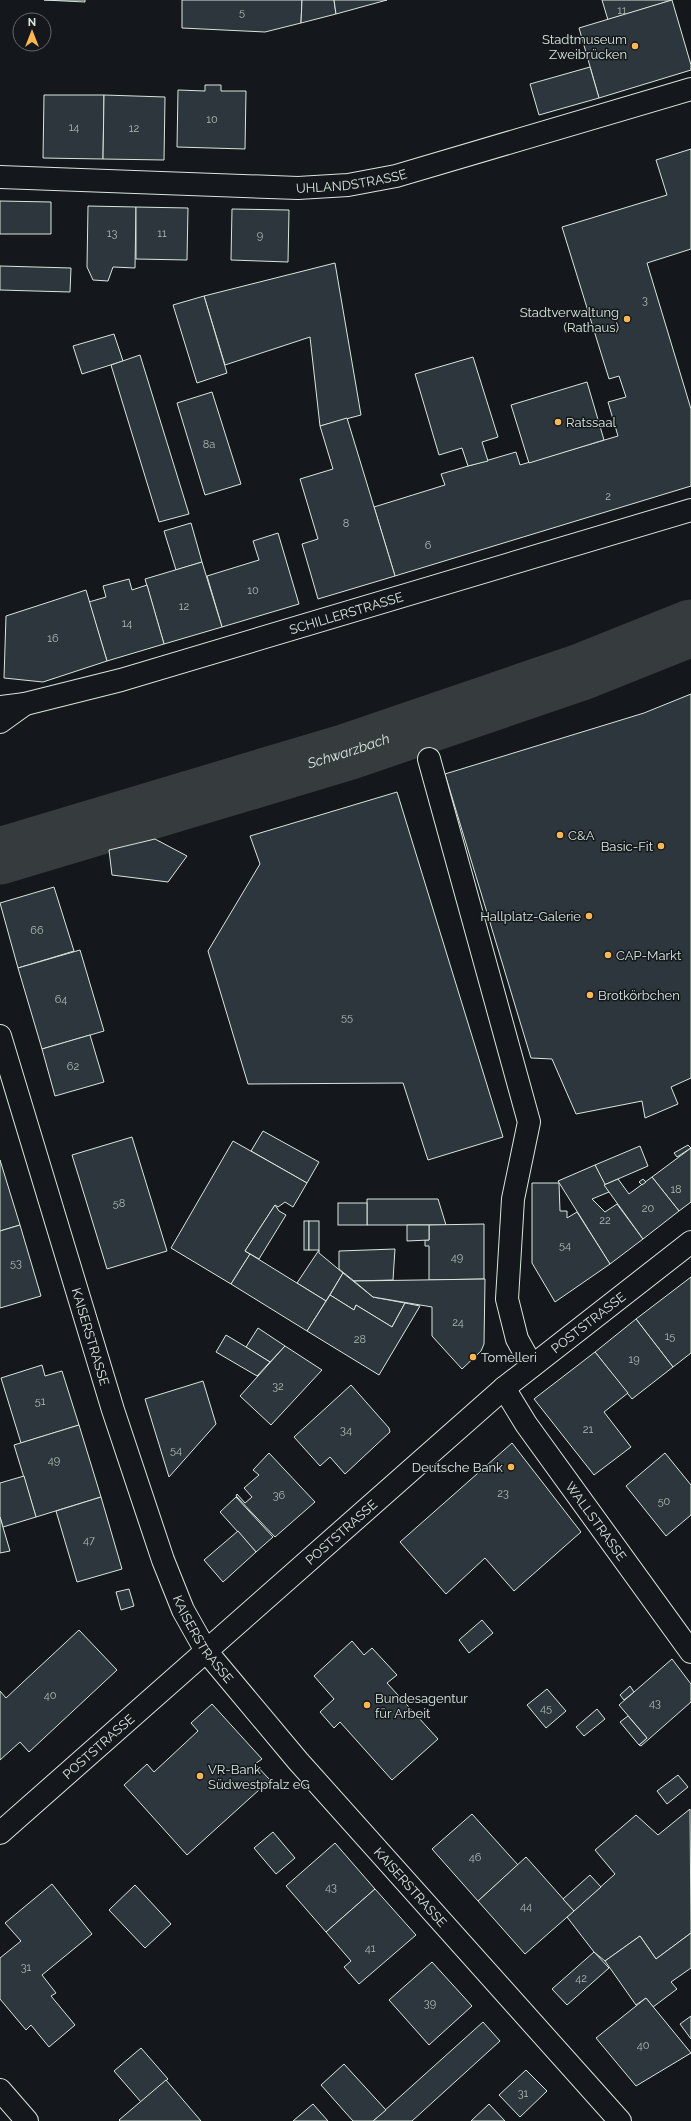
<svg xmlns="http://www.w3.org/2000/svg" width="691" height="2121" viewBox="0 0 691 2121" font-family="Raleway,sans-serif">
<style>
.lines{fill:none;stroke-linecap:round;stroke-linejoin:round}
.river{stroke:#363b3e;stroke-width:57}
.building{fill:#2c363c;stroke:#d8e6dc}
.street-casing{stroke:#d8e6dc;stroke-width:24}
.secondary-casing{stroke:#d8e6dc;stroke-width:24}
.street{stroke:#14181c;stroke-width:22}
.secondary{stroke:#14181c;stroke-width:22}
.poi-dot{fill:#ffb74d;stroke:#14181c;stroke-width:1.5}
.labels{text-anchor:middle;stroke-width:3;stroke-linejoin:round;paint-order:stroke}
.number-label{font-size:11px;fill:#adbab4}
.poi-label{font-size:13px;fill:#d8e6dc;stroke:#14181c;text-anchor:start}
.street-label{font-size:13px;fill:#d8e6dc;stroke:#14181c}
.water-label{font-size:14px;font-style:italic;fill:#d8e6dc;stroke:#14181c}
</style>
<rect width="100%" height="100%" fill="#14181c"/>
<g class="lines">
<path class="river" id="s1" d="M0,856l347,-104 234,-80 110,-44"/>
</g>
<g class="building">
<path d="M44,0h41v2z"/>
<path d="M182,0h120l-1,23 -36,9 -83,-4z"/>
<path d="M302,0h32l2,14 -35,9z"/>
<path d="M334,0h53l-51,14z"/>
<path d="M602,0h70l-64,20z"/>
<path d="M672,0l19,65v5l-92,28 -20,-70z"/>
<path d="M590,67l9,31 -60,17 -9,-31z"/>
<path d="M205,85h16v6h25l-1,58 -68,-2 1,-57 27,1z"/>
<path d="M44,95h60l-1,64 -60,-1z"/>
<path d="M104,95l61,2 -1,63 -61,-1z"/>
<path d="M691,149v100l-44,14 44,146v77l-296,90 -21,-69 71,-22 -4,-11 75,-22 4,13 98,-29 -10,-34 18,-5 -7,-21 -10,3 -47,-152 105,-32 -11,-35z"/>
<path d="M0,201l51,1v32h-51z"/>
<path d="M88,206l48,1 -1,61 -22,-1 -5,14 -15,-1 -6,-13z"/>
<path d="M136,207l52,1 -1,52 -51,-1z"/>
<path d="M232,209l57,1 -1,52 -57,-2z"/>
<path d="M335,263l26,152 -41,11 -10,-89 -85,28 -21,-69z"/>
<path d="M0,266l71,2 -1,24 -70,-2z"/>
<path d="M204,296l23,77 -30,10 -24,-78z"/>
<path d="M114,334l9,27 -41,13 -9,-28z"/>
<path d="M140,355l49,159 -30,8 -48,-157z"/>
<path d="M473,357l25,80 -16,5 6,19 -20,5 -6,-18 -23,7 -24,-81z"/>
<path d="M587,382l17,58 -75,23 -18,-58z"/>
<path d="M212,392l29,92 -36,11 -28,-92z"/>
<path d="M347,418l48,158 -77,23 -16,-55 16,-5 -18,-60 33,-10 -13,-43z"/>
<path d="M191,523l11,39 -26,8 -12,-39z"/>
<path d="M278,533l21,71 -77,23 -15,-51 52,-16 -6,-19z"/>
<path d="M202,562l20,65 -58,17 -19,-65z"/>
<path d="M129,579l3,11 15,-5 17,59 -57,17 -18,-59 17,-5 -3,-11z"/>
<path d="M86,590l21,71 -64,21 -39,-4 2,-62z"/>
<path d="M691,694v384l-20,9 7,17 -33,14 -3,-17 -66,13 -24,-55 -21,-1 -86,-284 199,-61z"/>
<path d="M397,792l106,345 -75,23 -25,-77 -155,1 -40,-133 52,-87 -10,-28z"/>
<path d="M155,839l32,17 -19,26 -56,-7 -3,-25z"/>
<path d="M54,887l20,64 -56,17 -18,-65z"/>
<path d="M80,950l24,81 -62,18 -24,-81z"/>
<path d="M90,1035l14,47 -49,14 -13,-47z"/>
<path d="M263,1131l56,31 -12,21 -56,-32z"/>
<path d="M132,1137l35,114 -60,18 -35,-114z"/>
<path d="M233,1141l74,42 -14,24 -8,-5 -7,5 -3,-2 -30,46 5,3 -19,30 -60,-36z"/>
<path d="M688,1145l3,3 -14,9 -3,-4z"/>
<path d="M640,1146l8,20 -44,19 -9,-20z"/>
<path d="M691,1148v54l-12,9 -27,-34z"/>
<path d="M0,1160l20,65 -20,6z"/>
<path d="M595,1165l14,27 -17,7 13,13 12,-8 26,35 -33,25 -52,-83z"/>
<path d="M652,1177l27,34 -36,28 -39,-54 14,-6 11,15z"/>
<path d="M643,1179l3,3 -4,3 -3,-3z"/>
<path d="M532,1183h27l1,28h7v7l10,-6 33,52 -55,38 -23,-39z"/>
<path d="M367,1199h71l8,26h-79z"/>
<rect x="338" y="1203" width="29" height="22"/>
<path d="M275,1205l4,6 7,4 -27,44 -14,-8z"/>
<rect x="304" y="1221" width="5" height="29"/>
<rect x="309" y="1221" width="10" height="29"/>
<path d="M484,1224v55l-55,1v-34h-4v-6h4v-15z"/>
<path d="M20,1225l21,71 -41,12v-77z"/>
<path d="M407,1225h22v15l-22,1z"/>
<path d="M395,1249l-2,31 -39,1 -15,-12v-18z"/>
<path d="M319,1250v3l24,20 -17,28 -29,-18z"/>
<path d="M250,1254l76,47 -19,30 -76,-47z"/>
<path d="M343,1273l30,24 32,6 -13,24 -36,-22 -2,5 -24,-15z"/>
<path d="M691,1277v76l-18,14 -37,-48z"/>
<path d="M485,1279l-1,65 -3,7 -19,18 -30,-33v-29l-59,-10 -19,-16z"/>
<path d="M330,1295l24,15 2,-5 36,22 13,-24 15,3 -41,69 -72,-44z"/>
<path d="M636,1319l37,48 -41,32 -37,-47z"/>
<path d="M258,1328l27,18 -15,16 -24,-15z"/>
<path d="M226,1335l20,12 24,15 -13,14 -41,-24z"/>
<path d="M285,1346l37,24 -51,55 -31,-29z"/>
<path d="M595,1352l33,41 -24,19 27,35 -37,28 -60,-76z"/>
<path d="M42,1365l3,11 17,-5 17,54 -58,18 -20,-65z"/>
<path d="M203,1381l13,43 -47,53 -24,-78z"/>
<path d="M351,1385l38,43 1,4 -45,42 -15,-17 -10,9 -26,-29z"/>
<path d="M79,1425l22,72 -65,20 -22,-72z"/>
<path d="M512,1443l69,89 -67,59 -29,-33 -39,36 -46,-52z"/>
<path d="M269,1453l46,49 -40,35 -39,-41 1,-2 8,9 7,-6 -8,-9 15,-13 -6,-5z"/>
<path d="M665,1453l26,32v30l-25,21 -40,-50z"/>
<path d="M24,1476l12,41 -33,10 -3,-10v-34z"/>
<path d="M101,1497l21,72 -45,13 -21,-71z"/>
<path d="M236,1497l37,40 -17,15 -36,-40z"/>
<path d="M0,1517l10,34 -10,2z"/>
<path d="M238,1531l18,21 -33,30 -19,-22z"/>
<path d="M129,1589l5,17 -13,4 -5,-18z"/>
<path d="M482,1620l11,13 -24,20 -10,-13z"/>
<path d="M79,1630l38,40 -88,82 -9,-10 -20,18v-69l6,7z"/>
<path d="M352,1641l12,14 8,-7 25,27 -10,8 51,56 -46,41 -52,-58 -6,6 -14,-16 14,-13 -20,-23z"/>
<path d="M672,1659l19,25v18l-50,44 -2,-1 8,-7 -28,-33z"/>
<path d="M630,1686l4,6 -10,8 -4,-5z"/>
<path d="M547,1689l19,22 -20,17 -19,-23z"/>
<path d="M212,1704l50,55 -7,5 15,16 -83,75 -63,-70 23,-21 7,8 44,-41 -7,-8z"/>
<path d="M597,1709l8,10 -21,17 -8,-9z"/>
<path d="M628,1716l19,22 -8,7 -19,-23z"/>
<path d="M678,1775l10,12 -21,17 -10,-13z"/>
<path d="M690,1809l1,124 -35,26 -16,-23 -35,25 -11,-9 -27,-35 48,-43 -20,-24 41,-35 22,20z"/>
<path d="M472,1814l46,51 -40,36 -46,-52z"/>
<path d="M273,1832l22,26 -19,16 -22,-26z"/>
<path d="M335,1843l40,46 -49,43 -40,-46z"/>
<path d="M526,1857l48,54 -49,43 -47,-53z"/>
<path d="M590,1875l11,12 -27,24 -11,-12z"/>
<path d="M52,1884l40,50 -50,41 14,18 -5,3 24,29 -26,22 -18,-22 -5,5 -26,-31v-41l21,-17 -16,-18z"/>
<path d="M135,1885l36,39 -26,24 -36,-38z"/>
<path d="M375,1889l41,46 -57,49 -15,-17 7,-6 -25,-29z"/>
<path d="M691,1933v35l-20,14 6,7 -24,18 -7,-9 -10,7 -31,-44 35,-25 16,23z"/>
<path d="M594,1952l15,16 -42,37 -15,-16z"/>
<path d="M432,1962l40,44 -43,39 -40,-45z"/>
<path d="M646,1998l45,55 -55,33 -40,-48z"/>
<path d="M691,2016v23l-11,-15z"/>
<path d="M483,2022l17,19 -88,80h-39z"/>
<path d="M141,2048l27,31 -27,23 -27,-31z"/>
<path d="M344,2064l42,46 -13,11h-20l-32,-36z"/>
<path d="M526,2070l21,21 -27,26 -21,-22z"/>
<path d="M166,2080l35,41h-81l-1,-1z"/>
<path d="M313,2104l15,17h-35z"/>
<path d="M489,2104l16,17h-34z"/>
</g>
<g class="lines">
<defs>
<g id="street">
<path id="s2" d="M0,177l298,11 50,-3 48,-9 295,-87"/>
<path id="s3" d="M0,707l25,-3 96,-24 570,-170"/>
<path d="M429,759l100,363 -16,77 -6,100 10,40 15,27"/>
<path id="s4" d="M504,1388l22,36 165,228"/>
<path id="s5" d="M0,1833l504,-445 187,-146"/>
<path d="M0,2090l27,31"/>
</g>
<g id="secondary">
<path d="M0,722l25,-18"/>
<path id="s6" d="M0,1036l113,374 50,150 20,50 23,41 92,110 322,360"/>
</g>
</defs>
<use href="#street" class="street-casing"/>
<use href="#secondary" class="secondary-casing"/>
<use href="#street" class="street"/>
<use href="#secondary" class="secondary"/>
</g>
<g class="poi-dot">
<circle cx="635" cy="46" r="4"/>
<circle cx="627" cy="319" r="4"/>
<circle cx="558" cy="422" r="4"/>
<circle cx="560" cy="835" r="4"/>
<circle cx="661" cy="846" r="4"/>
<circle cx="589" cy="916" r="4"/>
<circle cx="608" cy="955" r="4"/>
<circle cx="590" cy="995" r="4"/>
<circle cx="473" cy="1357" r="4"/>
<circle cx="511" cy="1467" r="4"/>
<circle cx="367" cy="1705" r="4"/>
<circle cx="200" cy="1776" r="4"/>
</g>
<g class="labels">
<g class="number-label">
<text x="622" y="14">11</text>
<text x="242" y="16">5</text>
<text x="212" y="123">10</text>
<text x="74" y="131">14</text>
<text x="134" y="132">12</text>
<text x="112" y="237">13</text>
<text x="162" y="237">11</text>
<text x="260" y="239">9</text>
<text x="645" y="304">3</text>
<text x="209" y="448">8a</text>
<text x="608" y="500">2</text>
<text x="346" y="527">8</text>
<text x="428" y="549">6</text>
<text x="253" y="594">10</text>
<text x="184" y="610">12</text>
<text x="127" y="627">14</text>
<text x="53" y="642">16</text>
<text x="37" y="934">66</text>
<text x="61" y="1003">64</text>
<text x="347" y="1021">55</text>
<text x="73" y="1070">62</text>
<text x="676" y="1193">18</text>
<text x="119" y="1207">58</text>
<text x="648" y="1212">20</text>
<text x="605" y="1224">22</text>
<text x="565" y="1249">54</text>
<text x="457" y="1261">49</text>
<text x="16" y="1267">53</text>
<text x="458" y="1326">24</text>
<text x="670" y="1340">15</text>
<text x="360" y="1343">28</text>
<text x="634" y="1363">19</text>
<text x="278" y="1390">32</text>
<text x="40" y="1405">51</text>
<text x="588" y="1433">21</text>
<text x="346" y="1434">34</text>
<text x="176" y="1454">54</text>
<text x="54" y="1464">49</text>
<text x="503" y="1497">23</text>
<text x="279" y="1499">36</text>
<text x="664" y="1505">50</text>
<text x="89" y="1544">47</text>
<text x="50" y="1699">40</text>
<text x="655" y="1707">43</text>
<text x="546" y="1712">45</text>
<text x="475" y="1861">46</text>
<text x="331" y="1891">43</text>
<text x="526" y="1910">44</text>
<text x="370" y="1952">41</text>
<text x="26" y="1971">31</text>
<text x="581" y="1982">42</text>
<text x="430" y="2007">39</text>
<text x="643" y="2049">40</text>
<text x="523" y="2097">31</text>
</g>
<g class="poi-label">
<text x="627" y="44" text-anchor="end">Stadtmuseum<tspan x="627" dy="15">Zweibrücken</tspan></text>
<text x="619" y="317" text-anchor="end">Stadtverwaltung<tspan x="619" dy="15">(Rathaus)</tspan></text>
<text x="566" y="427">Ratssaal</text>
<text x="568" y="840">C&amp;A</text>
<text x="653" y="851" text-anchor="end">Basic-Fit</text>
<text x="581" y="921" text-anchor="end">Hallplatz-Galerie</text>
<text x="616" y="960">CAP-Markt</text>
<text x="598" y="1000">Brotkörbchen</text>
<text x="481" y="1362">Tomelleri</text>
<text x="503" y="1472" text-anchor="end">Deutsche Bank</text>
<text x="375" y="1703">Bundesagentur<tspan x="375" dy="15">für Arbeit</tspan></text>
<text x="208" y="1774">VR-Bank<tspan x="208" dy="15">Südwestpfalz eG</tspan></text>
</g>
<g class="street-label">
<text dy="5" stroke="none"><textPath href="#s2" startOffset="352">UHLANDSTRASSE</textPath></text>
<text dy="5" stroke="none"><textPath href="#s3" startOffset="359">SCHILLERSTRASSE</textPath></text>
<text dy="5" stroke="none"><textPath href="#s5" startOffset="779">POSTSTRASSE</textPath></text>
<text dy="5" stroke="none"><textPath href="#s6" startOffset="314">KAISERSTRASSE</textPath></text>
<text dy="5" stroke="none"><textPath href="#s4" startOffset="162">WALLSTRASSE</textPath></text>
<text dy="5" stroke="none"><textPath href="#s5" startOffset="455">POSTSTRASSE</textPath></text>
<text dy="5" stroke="none"><textPath href="#s6" startOffset="638">KAISERSTRASSE</textPath></text>
<text dy="5" stroke="none"><textPath href="#s5" startOffset="131">POSTSTRASSE</textPath></text>
<text dy="5" stroke="none"><textPath href="#s6" startOffset="962">KAISERSTRASSE</textPath></text>
</g>
<g class="water-label">
<text dy="5" stroke="none"><textPath href="#s1" startOffset="364">Schwarzbach</textPath></text>
</g>
</g>
<g transform="translate(32 32)"><circle r="19" fill="#14181c" stroke="#626a69"/>
<path d="M0-3L7 15L0 10L-7 15Z" fill="#ffb74d"/>
<text y="-6" font-size="11" font-weight="bold" text-anchor="middle" fill="#d8e6dc">N</text>
</g>
</svg>
